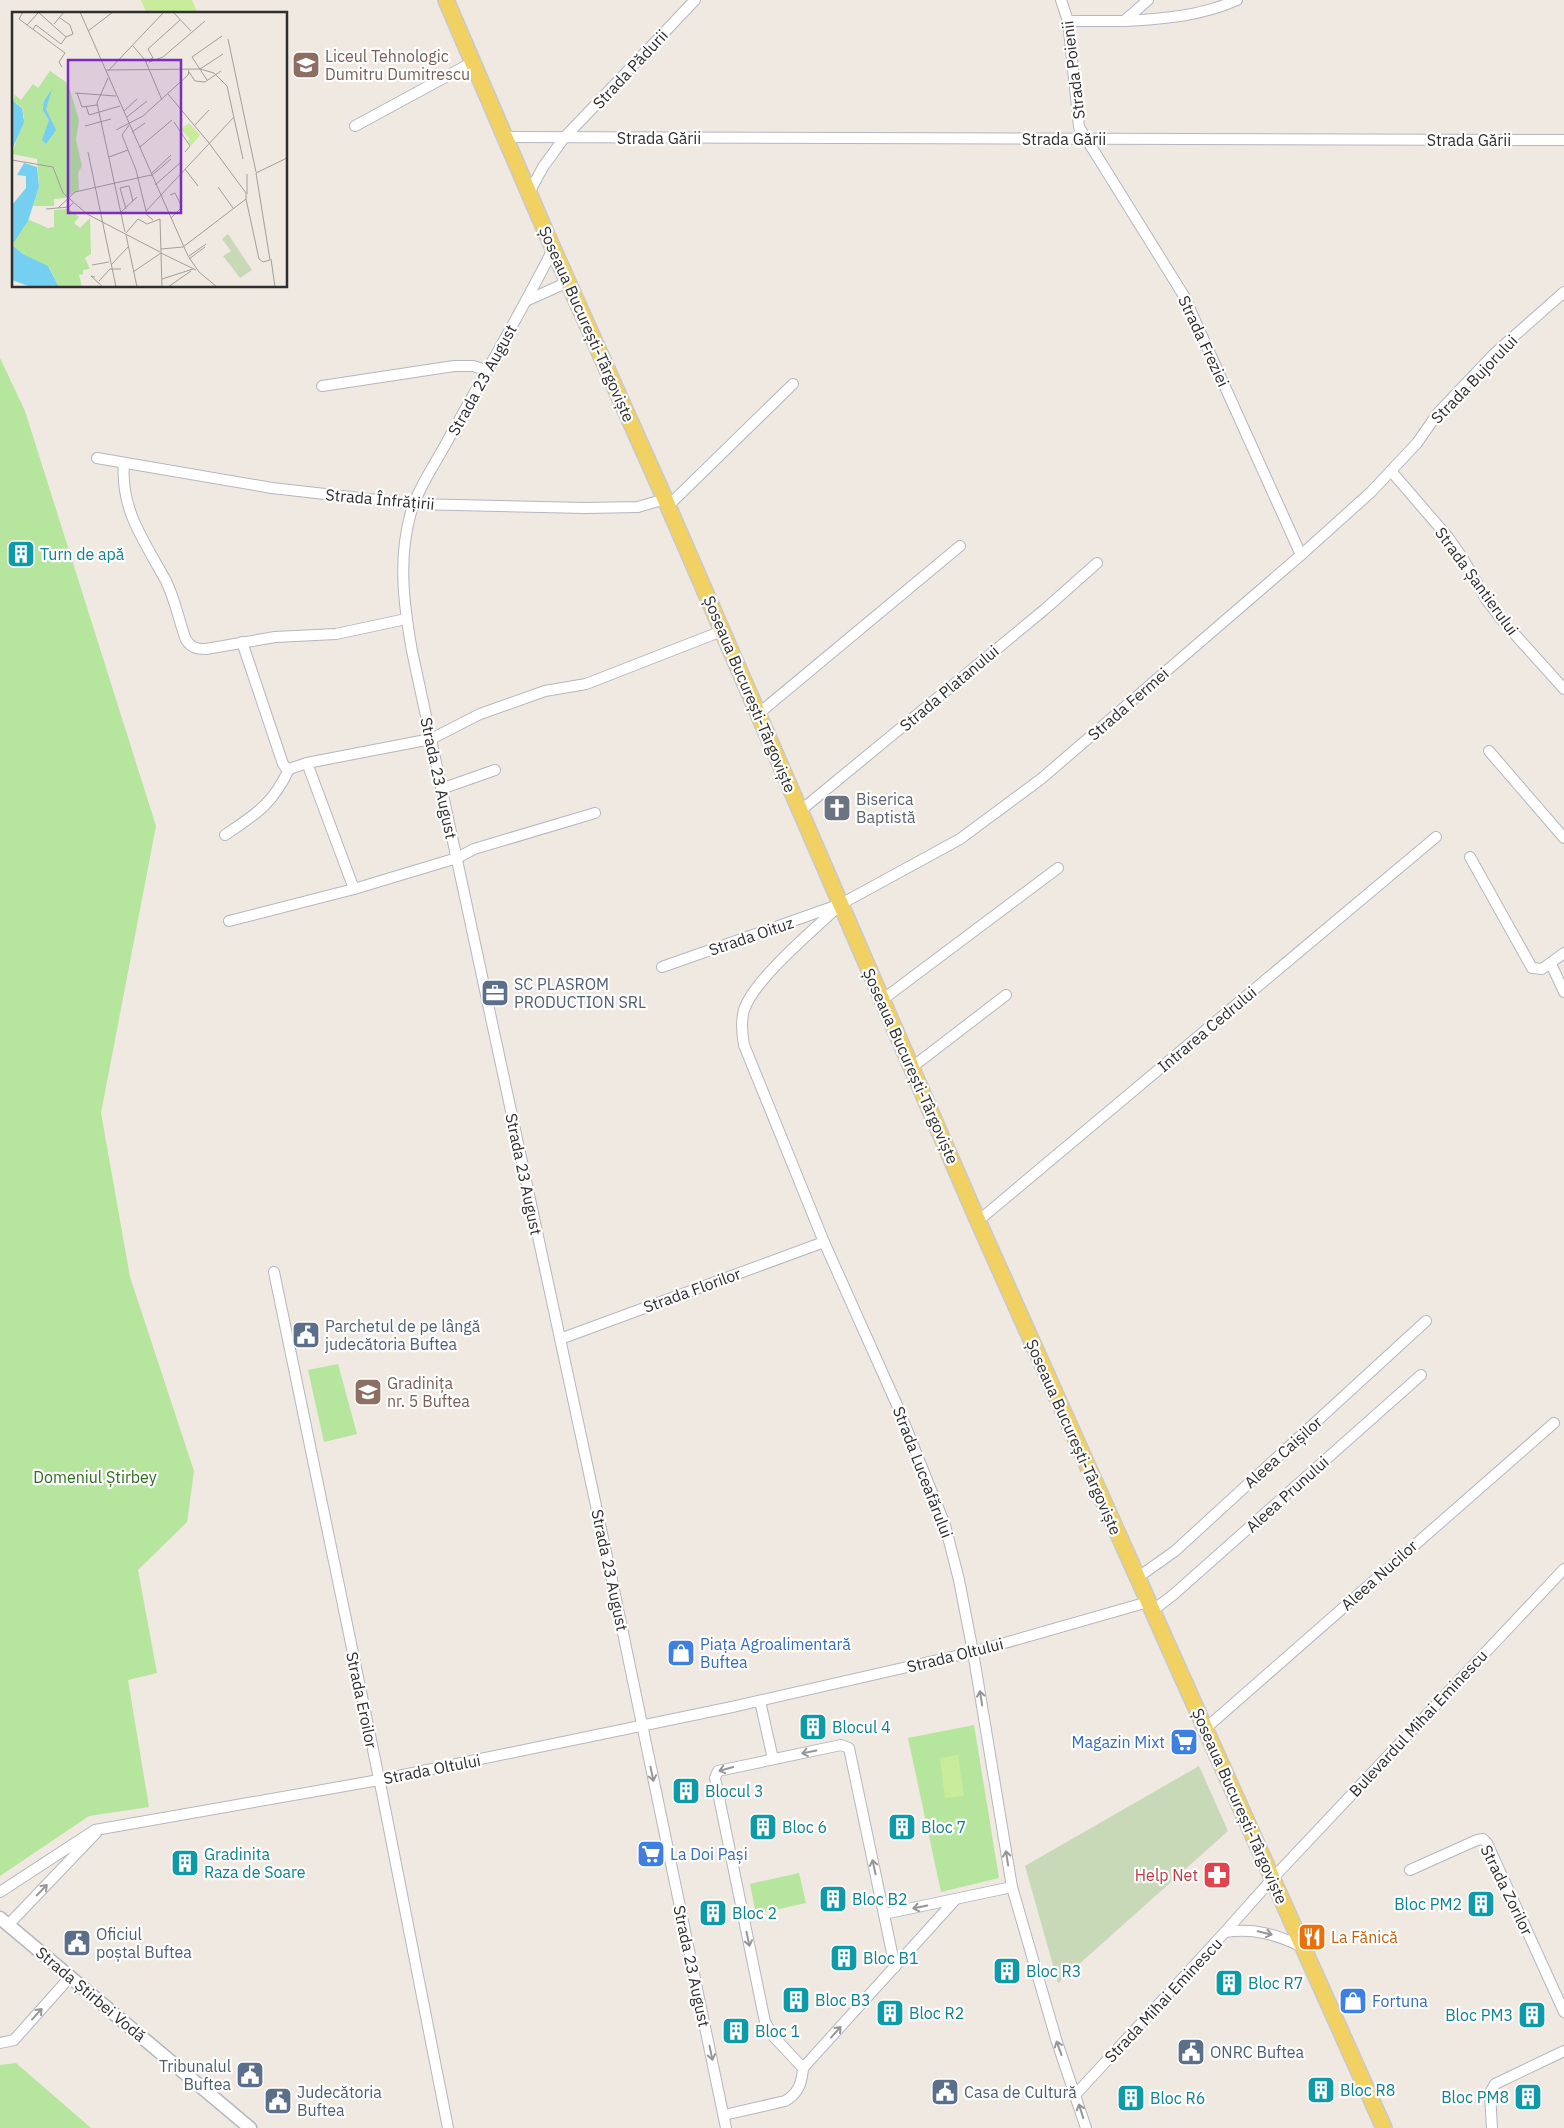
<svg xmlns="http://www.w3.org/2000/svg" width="1564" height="2128" viewBox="0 0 1564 2128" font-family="'IBM Plex Sans',sans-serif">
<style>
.green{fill:#b6e59e}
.cemetery{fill:#c8d9b8}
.pitch{fill:#c9ec9a}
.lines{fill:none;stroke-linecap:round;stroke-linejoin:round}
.minor-casing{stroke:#b4b7c1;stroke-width:12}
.tertiary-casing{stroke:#b4b7c1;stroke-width:15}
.primary-casing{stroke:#c9c9c9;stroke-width:18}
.minor{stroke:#fff;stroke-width:10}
.tertiary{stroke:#fff;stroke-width:12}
.primary{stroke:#f2d163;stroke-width:15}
.oneway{stroke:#969696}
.labels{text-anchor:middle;stroke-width:4.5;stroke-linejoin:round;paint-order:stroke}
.education-label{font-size:16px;fill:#785e54;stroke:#fff;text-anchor:start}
.street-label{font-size:16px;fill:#2e2e2e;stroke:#fff}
.culture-label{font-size:16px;fill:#0d838f;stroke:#fff;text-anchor:start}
.worship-label{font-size:16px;fill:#5b616d;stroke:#fff;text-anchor:start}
.service-label{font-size:16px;fill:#4e5e75;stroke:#fff;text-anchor:start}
.park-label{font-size:16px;fill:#2c6e1b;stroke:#fff}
.shop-label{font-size:16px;fill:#366cbe;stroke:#fff;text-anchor:start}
.health-label{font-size:16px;fill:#be3a42;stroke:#fff;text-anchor:end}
.food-label{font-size:16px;fill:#c56008;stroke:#fff;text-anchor:start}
.inset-road{fill:none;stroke:#a29e99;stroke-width:1}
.view{fill:#7b2cbf;fill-opacity:0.15;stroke:#7b2cbf;stroke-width:2.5}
.inset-edge{fill:none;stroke:#2e2e2e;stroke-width:2.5}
</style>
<rect width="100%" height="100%" fill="#efe9e1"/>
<g class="green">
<path d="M0,358l25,53 131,415 -55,287 29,164 64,194 -7,51 -49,48 19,103 -29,7 21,127 -60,9 -89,60z"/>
<path d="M338,1364l19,70 -33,8 -16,-72z"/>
<path d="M974,1725l25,153 -58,14 -33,-154z"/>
<path d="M799,1873l7,30 -50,11 -6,-30z"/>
<path d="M16,2063l75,65h-91v-63z"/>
</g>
<path class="cemetery" d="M1199,1766l29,65 -170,152 -33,-117z"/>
<g class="pitch">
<path d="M141,0h51l6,14h-51z"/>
<path d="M958,1755l6,41 -19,2 -5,-40z"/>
</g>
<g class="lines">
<defs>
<g id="minor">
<path d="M1061,0l7,21 11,106 105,169 117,259"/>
<path d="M1068,21h56l24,-21"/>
<path d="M1124,21c39,-2 77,-5 113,-21"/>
<path d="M355,126l118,-64"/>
<path d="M506,137l1058,3"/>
<path d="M529,193l14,-26 21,-29 131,-138"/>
<path d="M553,249c-32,64 -69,126 -104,189 -13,25 -32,51 -39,78 -12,45 -6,90 2,135l200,929 114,548"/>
<path d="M528,300l40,-18"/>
<path d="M322,386l132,-20h19l13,4"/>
<path d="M97,458l175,30 141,16 172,4 53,-1 27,-8"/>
<path d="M124,463c-4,47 21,79 42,118 9,18 13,40 20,59 6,8 10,9 20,9l69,-12 61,-3 70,-15"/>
<path d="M1391,471l56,65 15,21 24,42 16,21 62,69"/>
<path d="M668,506l125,-122"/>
<path d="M242,642l41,122 3,4 3,1 18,-6 124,-24 49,-25 65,-23 41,-7 136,-53"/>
<path d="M758,714l202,-168"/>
<path d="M1489,751l75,87"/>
<path d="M307,763l47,126"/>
<path d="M441,789l54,-19"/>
<path d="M800,811l244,-201 53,-47"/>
<path d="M225,835c31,-21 48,-31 64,-66"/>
<path d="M1470,857l62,111 10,1 22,-16"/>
<path d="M841,904c-25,24 -87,75 -97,106 -3,11 -2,24 0,35l80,197 73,163 48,120 14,55 14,72 39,235 44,152 30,89"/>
<path d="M229,921l125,-32 103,-31 17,-9 121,-36"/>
<path d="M1551,964l13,28"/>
<path d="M662,967l179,-63 119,-65 81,-60 260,-224 70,-63 46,-49 21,-30 57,-60 69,-61"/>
<path d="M882,1000l176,-132"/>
<path d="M911,1068l95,-73"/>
<path d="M978,1221l458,-384"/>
<path d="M274,1272l108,521 66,335"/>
<path d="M560,1339l264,-97"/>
<path d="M1137,1578l38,-27 251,-230"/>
<path d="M1152,1611l21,-16 248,-220"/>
<path d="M760,1701l13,58"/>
<path d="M1206,1728l348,-305"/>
<path d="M1410,1870l67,-30 6,-1 4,4 77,169"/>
<path d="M0,1892l95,-62 284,-50 353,-73 241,-55 175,-50"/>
<path d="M884,1914l128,-27"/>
<path d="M8,1925l88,-92"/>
<path d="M1225,1932c29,-4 51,2 77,15"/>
<path d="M0,2043l14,-3 56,-63"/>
<path d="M803,2068l-30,-32 -8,-14 -50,-244 3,-7 123,-26 8,3 46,219"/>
<path d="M1076,2094l149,-162 48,-54 291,-309"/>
<path d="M724,2115l61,-14c13,-7 17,-18 18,-33l153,-169"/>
<path d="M1492,2128l-2,-35 5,-9 69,-33"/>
</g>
<path id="tertiary" d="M0,1918l250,210"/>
<path id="primary" d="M446,0l101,235 118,264 313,722 406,907"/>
</defs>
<use href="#minor" class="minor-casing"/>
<use href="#tertiary" class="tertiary-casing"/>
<use href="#primary" class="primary-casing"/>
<use href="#minor" class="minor"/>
<use href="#tertiary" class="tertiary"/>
<use href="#primary" class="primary"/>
</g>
<defs><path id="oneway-shaft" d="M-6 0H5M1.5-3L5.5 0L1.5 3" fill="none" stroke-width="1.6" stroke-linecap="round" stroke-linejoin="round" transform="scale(1.25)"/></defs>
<g class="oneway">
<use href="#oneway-shaft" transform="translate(981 1698) rotate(-99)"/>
<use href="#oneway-shaft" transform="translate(809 1752) rotate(169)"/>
<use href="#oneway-shaft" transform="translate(726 1769) rotate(164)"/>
<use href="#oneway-shaft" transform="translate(652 1774) rotate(78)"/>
<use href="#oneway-shaft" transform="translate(1007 1858) rotate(-99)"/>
<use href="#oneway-shaft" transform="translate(874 1867) rotate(-102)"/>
<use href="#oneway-shaft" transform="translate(42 1890) rotate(-46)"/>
<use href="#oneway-shaft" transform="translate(920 1907) rotate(168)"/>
<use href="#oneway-shaft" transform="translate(1265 1933) rotate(13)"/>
<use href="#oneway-shaft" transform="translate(748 1939) rotate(78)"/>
<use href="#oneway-shaft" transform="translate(37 2014) rotate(-48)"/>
<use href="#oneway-shaft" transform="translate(836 2032) rotate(-48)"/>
<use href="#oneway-shaft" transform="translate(1059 2048) rotate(-110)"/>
<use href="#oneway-shaft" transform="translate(711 2053) rotate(78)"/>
<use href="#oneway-shaft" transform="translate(1081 2111) rotate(-108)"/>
</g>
<defs>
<symbol id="school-square" viewBox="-11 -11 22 22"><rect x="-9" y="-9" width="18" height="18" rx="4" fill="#8d6e63" stroke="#fff"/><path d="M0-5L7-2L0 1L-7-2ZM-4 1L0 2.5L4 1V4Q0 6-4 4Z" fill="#fff"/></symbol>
<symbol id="building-square" viewBox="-11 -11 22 22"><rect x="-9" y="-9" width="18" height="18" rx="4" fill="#0f9aa8" stroke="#fff"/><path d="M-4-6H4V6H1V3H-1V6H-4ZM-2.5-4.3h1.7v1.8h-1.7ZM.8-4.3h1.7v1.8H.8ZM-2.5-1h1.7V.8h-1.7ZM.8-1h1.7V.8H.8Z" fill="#fff"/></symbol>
<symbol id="church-square" viewBox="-11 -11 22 22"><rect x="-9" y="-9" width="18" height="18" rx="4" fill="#6b7280" stroke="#fff"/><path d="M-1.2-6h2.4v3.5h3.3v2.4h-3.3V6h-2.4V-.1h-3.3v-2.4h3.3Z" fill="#fff"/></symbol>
<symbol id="office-square" viewBox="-11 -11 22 22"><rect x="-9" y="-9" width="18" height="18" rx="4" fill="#5c6f8a" stroke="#fff"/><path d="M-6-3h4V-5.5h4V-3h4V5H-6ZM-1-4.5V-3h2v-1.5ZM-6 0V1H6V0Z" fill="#fff"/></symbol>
<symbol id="civic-square" viewBox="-11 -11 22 22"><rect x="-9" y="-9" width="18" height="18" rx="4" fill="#5c6f8a" stroke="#fff"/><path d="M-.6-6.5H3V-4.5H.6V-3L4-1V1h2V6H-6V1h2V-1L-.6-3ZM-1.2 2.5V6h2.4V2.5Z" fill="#fff"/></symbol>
<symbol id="shop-square" viewBox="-11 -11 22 22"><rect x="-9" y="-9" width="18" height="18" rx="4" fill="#3f7fe0" stroke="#fff"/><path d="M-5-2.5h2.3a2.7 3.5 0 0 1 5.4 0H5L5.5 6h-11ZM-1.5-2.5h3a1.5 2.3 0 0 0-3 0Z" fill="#fff"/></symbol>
<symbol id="supermarket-square" viewBox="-11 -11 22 22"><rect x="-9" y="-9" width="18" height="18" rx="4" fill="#3f7fe0" stroke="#fff"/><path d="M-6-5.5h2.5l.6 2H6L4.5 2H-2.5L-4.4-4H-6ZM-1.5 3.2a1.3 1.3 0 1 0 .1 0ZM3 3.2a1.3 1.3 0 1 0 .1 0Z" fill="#fff"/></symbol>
<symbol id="pharmacy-square" viewBox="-11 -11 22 22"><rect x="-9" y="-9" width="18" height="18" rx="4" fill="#e0444e" stroke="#fff"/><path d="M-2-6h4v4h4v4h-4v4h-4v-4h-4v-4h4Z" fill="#fff"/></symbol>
<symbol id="restaurant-square" viewBox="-11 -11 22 22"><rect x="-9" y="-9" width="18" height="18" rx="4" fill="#e8710a" stroke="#fff"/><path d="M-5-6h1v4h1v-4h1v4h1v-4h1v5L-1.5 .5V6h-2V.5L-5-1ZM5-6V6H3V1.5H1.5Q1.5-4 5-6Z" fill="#fff"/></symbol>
</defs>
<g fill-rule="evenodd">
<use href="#school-square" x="290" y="49" width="32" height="32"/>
<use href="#building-square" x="5" y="538" width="32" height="32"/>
<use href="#church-square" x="821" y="792" width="32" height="32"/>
<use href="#office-square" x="479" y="977" width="32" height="32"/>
<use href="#civic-square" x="290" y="1319" width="32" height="32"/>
<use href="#school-square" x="352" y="1376" width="32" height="32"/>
<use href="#shop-square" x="665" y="1637" width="32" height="32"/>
<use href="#building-square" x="797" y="1711" width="32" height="32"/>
<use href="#supermarket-square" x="1168" y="1726" width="32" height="32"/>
<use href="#building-square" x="670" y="1775" width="32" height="32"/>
<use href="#building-square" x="747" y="1811" width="32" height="32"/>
<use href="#building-square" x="886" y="1811" width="32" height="32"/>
<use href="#supermarket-square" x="635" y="1838" width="32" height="32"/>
<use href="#building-square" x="169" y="1847" width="32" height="32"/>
<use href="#pharmacy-square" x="1201" y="1859" width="32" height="32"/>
<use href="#building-square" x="817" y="1883" width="32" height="32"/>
<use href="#building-square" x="1465" y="1888" width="32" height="32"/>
<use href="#building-square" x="697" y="1897" width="32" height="32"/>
<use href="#restaurant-square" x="1296" y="1921" width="32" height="32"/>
<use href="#civic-square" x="61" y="1927" width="32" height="32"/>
<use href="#building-square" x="828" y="1942" width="32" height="32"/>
<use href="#building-square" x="991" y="1955" width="32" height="32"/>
<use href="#building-square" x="1213" y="1967" width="32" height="32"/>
<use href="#building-square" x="780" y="1984" width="32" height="32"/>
<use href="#shop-square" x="1337" y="1985" width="32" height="32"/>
<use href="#building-square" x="874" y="1997" width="32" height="32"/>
<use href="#building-square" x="1516" y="1999" width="32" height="32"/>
<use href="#building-square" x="720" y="2015" width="32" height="32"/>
<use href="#civic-square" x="1175" y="2036" width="32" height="32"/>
<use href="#civic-square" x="234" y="2059" width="32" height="32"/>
<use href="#building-square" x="1305" y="2074" width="32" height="32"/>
<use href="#civic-square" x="929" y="2076" width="32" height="32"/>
<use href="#building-square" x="1512" y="2081" width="32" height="32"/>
<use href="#building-square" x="1115" y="2082" width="32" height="32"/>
<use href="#civic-square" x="262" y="2085" width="32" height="32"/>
</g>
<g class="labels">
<g class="education-label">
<text x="325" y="62">Liceul Tehnologic<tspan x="325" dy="18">Dumitru Dumitrescu</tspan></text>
<text x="387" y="1389">Gradinița<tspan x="387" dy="18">nr. 5 Buftea</tspan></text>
</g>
<g class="street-label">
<text transform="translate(630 69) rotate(-47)" y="6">Strada Pădurii</text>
<text transform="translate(1073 70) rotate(-97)" y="6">Strada Poienii</text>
<text x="659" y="144">Strada Gării</text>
<text x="1064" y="145">Strada Gării</text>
<text x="1469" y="146">Strada Gării</text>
<text transform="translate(587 324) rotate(66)" y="6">Șoseaua București-Târgoviște</text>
<text transform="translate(1204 341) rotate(65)" y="6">Strada Freziei</text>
<text transform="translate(1474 379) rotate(-46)" y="6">Strada Bujorului</text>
<text transform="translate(482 380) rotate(-61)" y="6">Strada 23 August</text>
<text transform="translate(380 499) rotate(5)" y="6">Strada Înfrățirii</text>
<text transform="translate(1477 581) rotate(54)" y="6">Strada Șantierului</text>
<text transform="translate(949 688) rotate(-40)" y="6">Strada Platanului</text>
<text transform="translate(750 694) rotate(67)" y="6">Șoseaua București-Târgoviște</text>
<text transform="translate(1128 704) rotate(-41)" y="6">Strada Fermei</text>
<text transform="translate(439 778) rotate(78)" y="6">Strada 23 August</text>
<text transform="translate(751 936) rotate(-19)" y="6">Strada Oituz</text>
<text transform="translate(1207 1029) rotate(-40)" y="6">Intrarea Cedrului</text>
<text transform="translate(911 1066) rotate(66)" y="6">Șoseaua București-Târgoviște</text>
<text transform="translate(524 1174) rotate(78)" y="6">Strada 23 August</text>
<text transform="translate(692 1290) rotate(-20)" y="6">Strada Florilor</text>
<text transform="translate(1074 1437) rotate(66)" y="6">Șoseaua București-Târgoviște</text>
<text transform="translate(1283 1452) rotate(-42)" y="6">Aleea Caișilor</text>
<text transform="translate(923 1472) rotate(69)" y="6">Strada Luceafărului</text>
<text transform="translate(1287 1494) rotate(-42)" y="6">Aleea Prunului</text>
<text transform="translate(610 1570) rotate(78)" y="6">Strada 23 August</text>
<text transform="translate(1379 1575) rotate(-42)" y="6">Aleea Nucilor</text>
<text transform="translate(955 1655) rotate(-14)" y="6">Strada Oltului</text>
<text transform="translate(362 1700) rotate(78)" y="6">Strada Eroilor</text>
<text transform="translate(1418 1723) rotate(-47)" y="6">Bulevardul Mihai Eminescu</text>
<text transform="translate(432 1769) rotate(-11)" y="6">Strada Oltului</text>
<text transform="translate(1240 1806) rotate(66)" y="6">Șoseaua București-Târgoviște</text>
<text transform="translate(1507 1890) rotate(64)" y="6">Strada Zorilor</text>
<text transform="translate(692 1966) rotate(78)" y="6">Strada 23 August</text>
<text transform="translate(91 1994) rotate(40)" y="6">Strada Știrbei Vodă</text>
<text transform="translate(1163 2000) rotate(-47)" y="6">Strada Mihai Eminescu</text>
</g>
<g class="culture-label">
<text x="40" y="560">Turn de apă</text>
<text x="832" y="1733">Blocul 4</text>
<text x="705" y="1797">Blocul 3</text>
<text x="782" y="1833">Bloc 6</text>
<text x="921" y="1833">Bloc 7</text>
<text x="204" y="1860">Gradinita<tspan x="204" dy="18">Raza de Soare</tspan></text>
<text x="852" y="1905">Bloc B2</text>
<text x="1462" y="1910" text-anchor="end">Bloc PM2</text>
<text x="732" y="1919">Bloc 2</text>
<text x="863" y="1964">Bloc B1</text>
<text x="1026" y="1977">Bloc R3</text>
<text x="1248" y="1989">Bloc R7</text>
<text x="815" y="2006">Bloc B3</text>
<text x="909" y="2019">Bloc R2</text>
<text x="1513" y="2021" text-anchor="end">Bloc PM3</text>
<text x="755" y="2037">Bloc 1</text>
<text x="1340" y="2096">Bloc R8</text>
<text x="1509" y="2103" text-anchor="end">Bloc PM8</text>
<text x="1150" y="2104">Bloc R6</text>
</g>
<g class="worship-label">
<text x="856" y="805">Biserica<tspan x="856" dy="18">Baptistă</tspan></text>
</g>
<g class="service-label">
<text x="514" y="990">SC PLASROM<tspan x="514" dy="18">PRODUCTION SRL</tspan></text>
<text x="325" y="1332">Parchetul de pe lângă<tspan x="325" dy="18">judecătoria Buftea</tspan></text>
<text x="96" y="1940">Oficiul<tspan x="96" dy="18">poștal Buftea</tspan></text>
<text x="1210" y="2058">ONRC Buftea</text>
<text x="231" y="2072" text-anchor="end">Tribunalul<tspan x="231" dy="18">Buftea</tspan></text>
<text x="297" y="2098">Judecătoria<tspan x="297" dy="18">Buftea</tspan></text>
<text x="964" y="2098">Casa de Cultură</text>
</g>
<g class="park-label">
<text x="95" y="1483">Domeniul Știrbey</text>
</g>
<g class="shop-label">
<text x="700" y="1650">Piața Agroalimentară<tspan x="700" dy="18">Buftea</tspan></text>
<text x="1165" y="1748" text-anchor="end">Magazin Mixt</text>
<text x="670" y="1860">La Doi Pași</text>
<text x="1372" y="2007">Fortuna</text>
</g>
<g class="health-label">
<text x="1198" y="1881">Help Net</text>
</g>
<g class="food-label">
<text x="1331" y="1943">La Fănică</text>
</g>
</g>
<g transform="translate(12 12)">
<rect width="275" height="275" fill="#efe9e1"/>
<path d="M38,59l16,11 4,8 9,30 -3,20 6,26 -4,7 1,17 -14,8 -11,1v7h-21l6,-19 -2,-28 -25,-5 12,-36 -2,-11 -9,-6 2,-6 6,5 12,-16 5,4zM57,197l10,8 -5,6 6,5 10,-10 1,36 -6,4 5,11 -7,1v4l-4,1 3,12h-23l-10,-20 -26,-13 -11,-9 15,-26 21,9 6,-1v-17z" fill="#b6e59e"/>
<path d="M216,222l24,36 -12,8 -17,-22 8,-5 -9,-12z" fill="#c8d9b8"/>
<path d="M177,111l11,12 -9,11 -4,-4 3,-3 -9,-10z" fill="#c9ec9a"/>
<path d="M40,77l-6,20 10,21 -10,14 -4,-4 7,-20 -6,-10 1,-9zM0,81l1,8 9,7 2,14 -12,28zM12,151l13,4 2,20 -11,34 -16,24 11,9 25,12 11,21h-28l-19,-7v-75l14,-17v-12l-9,-1z" fill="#75cff0"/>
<path class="inset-road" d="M11,0l-4,7 46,34 -6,9 3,5M26,0l28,25 7,-3 -3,-9 -10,-7M68,0l108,244 11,16 18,15M161,0l18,19M42,12l10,-12M15,13l11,-12M21,17l3,-4 25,19 5,-7M76,19l25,-19M216,27l28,133M121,34l12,14 17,40M133,50l8,-4 -5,-9 32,-29M137,50l14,-5 42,-36M188,57l23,-15M94,58l94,-1 14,4 13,13 16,73M96,59l56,-59M177,60l6,9 10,1 16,-11M96,66l-11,25 28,129M195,68l-15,-23 30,-21M63,81l41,3M65,81l5,14 15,-2M156,82l41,49 37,50v6M74,94l3,9 31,-9M112,99l13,-12M115,105l20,-16M162,110l16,24 -5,6M117,113l-7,10 14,35 11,45 6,5M183,113l14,-15M73,114l26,-7M104,118l27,-14 45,-41 1,-5M120,120l13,-9M128,135l32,-27M76,140l28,135M97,145l19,-7M0,148l41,7 10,26 24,21 73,38M173,157l13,17M140,161l19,-18M139,164l20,-17M143,173l25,-22M112,175l-4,1 6,21M112,175l5,-1 4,15M206,175l15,21M235,182v-20M158,183l5,-2 7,14 -11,11M46,196l17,-16 76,-17M34,197l23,-2 4,-4M134,199l88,-94M108,201l17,-16M114,221l12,-14 9,5 13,-5 1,34M114,223l11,52M171,235l63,-48 13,60 4,3 7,-2 -14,-87 31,-15M149,237l22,-2M177,244l17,-12M177,247l16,-12M259,247l4,28M80,253l17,-3M99,253l17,-18M121,260l28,-19M83,265l-4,-1 12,11M150,267l31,-10M87,269l11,-12h11M150,275l-1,-34 35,17M156,275l23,-16"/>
<path class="view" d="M56,48h113v153h-113z"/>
<rect width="275" height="275" class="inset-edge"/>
</g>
</svg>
